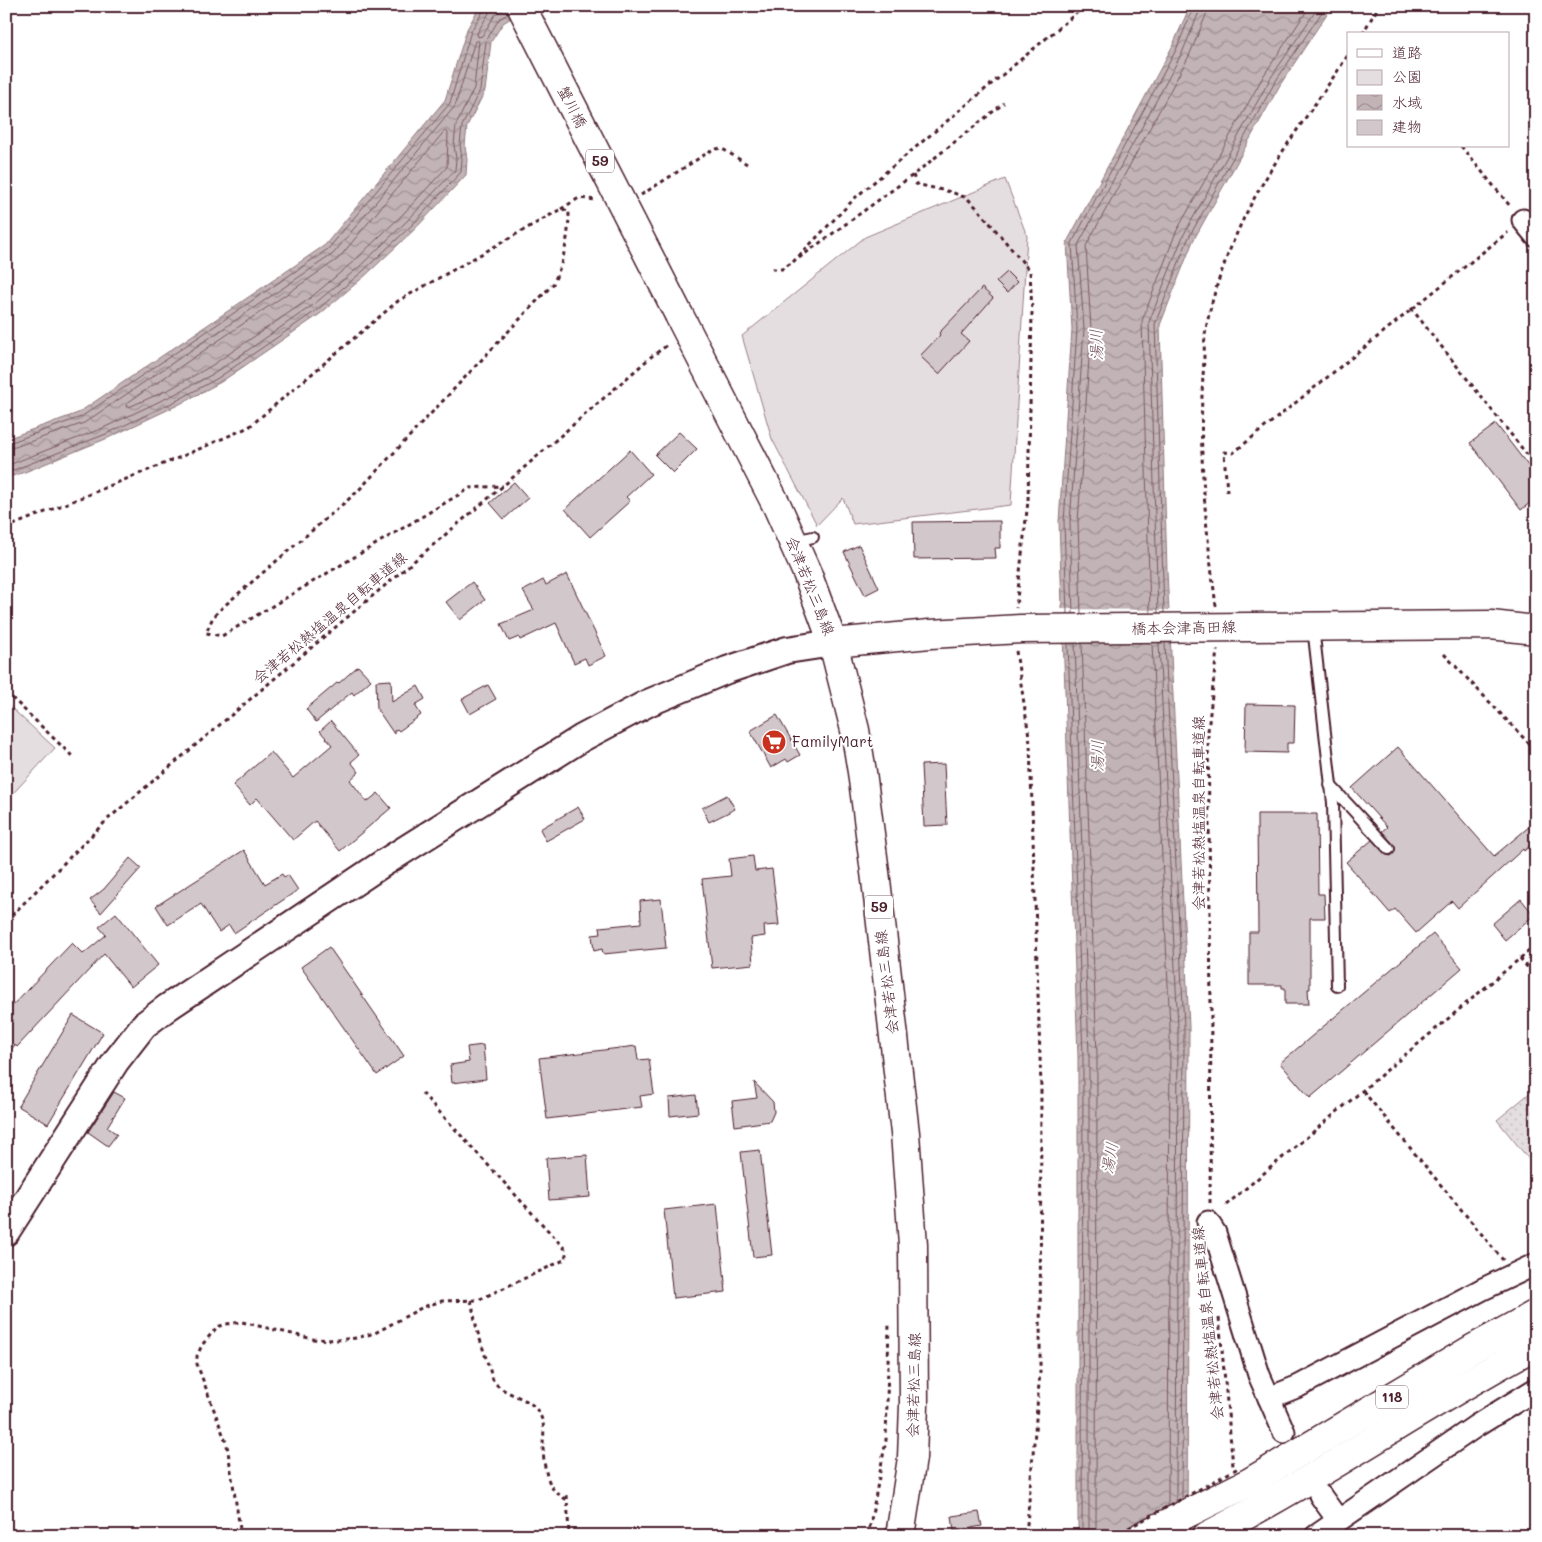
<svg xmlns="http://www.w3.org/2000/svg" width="1542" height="1542" viewBox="0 0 1542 1542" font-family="Mali,'Klee One',sans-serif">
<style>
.grass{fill:url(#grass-dots);stroke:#987e86}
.green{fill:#e5dee0;stroke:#987e86}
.water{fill:url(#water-waves);stroke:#91787e}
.pier{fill:#fff}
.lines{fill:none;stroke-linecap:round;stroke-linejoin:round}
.shore{stroke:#7a5a63;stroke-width:1}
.building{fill:#d2c7cb;stroke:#4a1f2b}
.service-casing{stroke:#4a1f2b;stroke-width:14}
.minor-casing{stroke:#4a1f2b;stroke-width:25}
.tertiary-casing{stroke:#4a1f2b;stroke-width:30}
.secondary-casing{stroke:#4a1f2b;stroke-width:31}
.primary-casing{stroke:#4a1f2b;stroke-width:31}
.trunk-casing{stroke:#4a1f2b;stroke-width:31}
.path{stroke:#4a1f2b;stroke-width:3;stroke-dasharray:4 4;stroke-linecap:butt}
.service{stroke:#fff;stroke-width:10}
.minor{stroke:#fff;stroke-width:21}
.tertiary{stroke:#fff;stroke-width:26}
.secondary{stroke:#fff;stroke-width:28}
.primary{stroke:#fff;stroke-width:28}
.trunk{stroke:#fff;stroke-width:28}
.primary-bridge-casing{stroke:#4a1f2b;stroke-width:31;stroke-linecap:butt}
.path-bridge{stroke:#4a1f2b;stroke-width:3;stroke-dasharray:4 4;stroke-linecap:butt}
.primary-bridge{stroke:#fff;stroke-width:28}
.labels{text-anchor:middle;stroke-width:4;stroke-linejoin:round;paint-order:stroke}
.shield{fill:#fff;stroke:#80626b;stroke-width:1}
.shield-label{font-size:14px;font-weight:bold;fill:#4a1f2b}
.street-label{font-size:15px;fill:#4a1f2b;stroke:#fff}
.poi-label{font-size:15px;fill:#4a1f2b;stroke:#fff;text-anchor:start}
.water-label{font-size:16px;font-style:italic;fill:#74535c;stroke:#fff}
</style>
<defs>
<pattern id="grass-dots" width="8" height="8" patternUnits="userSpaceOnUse" patternTransform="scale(1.25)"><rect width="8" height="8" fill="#e5dee0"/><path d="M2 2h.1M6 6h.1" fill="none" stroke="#c6bec0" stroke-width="1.8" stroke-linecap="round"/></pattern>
<pattern id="water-waves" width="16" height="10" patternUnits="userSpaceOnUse" patternTransform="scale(1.25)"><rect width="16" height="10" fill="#c1b3b6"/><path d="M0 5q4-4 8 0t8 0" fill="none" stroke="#9f9194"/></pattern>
</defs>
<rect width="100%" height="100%" fill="#fff"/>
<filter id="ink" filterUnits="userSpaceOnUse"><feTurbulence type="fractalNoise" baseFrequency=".02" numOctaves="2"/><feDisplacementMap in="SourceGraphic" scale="10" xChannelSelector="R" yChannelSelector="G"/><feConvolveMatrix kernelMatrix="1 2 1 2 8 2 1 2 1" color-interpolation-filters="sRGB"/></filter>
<g filter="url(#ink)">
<path class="grass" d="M1536,1088v80l-39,-48z"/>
<g class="green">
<path d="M1005,179l22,57 -16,269 -158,19 -10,-26 -26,27 -45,-86 -30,-103 123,-99z"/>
<path d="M6,703l49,45 -49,53z"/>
</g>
<g class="water">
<path d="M480,6h51l-28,17 -12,19 -6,49 -18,35 -2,20 2,13 -1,16 -50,53 -50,47 -46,39 -99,68 -43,23 -70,33 -83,34 -19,6v-39l72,-26 247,-168 120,-145 22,-71z"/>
<path d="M1190,6h142l-52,79 -87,156 -33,84 7,246 22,456 -2,509h-109v-480l-19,-534 13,-193 -5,-87 105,-195z"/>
</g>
<path class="pier" d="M1059,609l112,1 2,32 -112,2z"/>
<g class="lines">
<g class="shore">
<path d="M491,6l-2,7 -12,20 1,4 4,-1 13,-21 11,-8"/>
<path d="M445,131l3,2 -1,34 -44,47 -49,47 -45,38 -98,67 -41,23 -41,18h-3l1,-4 211,-144z"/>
<path d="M6,444l75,-27 247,-168 122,-146 21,-72 13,-21v-4"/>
<path d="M6,450l78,-27 249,-169 122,-148 20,-65h4l-5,47 -18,37 -2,20 2,14 -1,11 -47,50 -49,47 -46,38 -98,68 -42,22 -70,33 -97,38"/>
<path d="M6,473l100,-39 70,-33 42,-23 99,-68 46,-39 50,-47 48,-52 1,-13 -2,-14 2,-19 18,-36 6,-49 13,-22 9,-5"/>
<path d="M1081,613l-3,-91 13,-193 -5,-83 103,-190 17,-41 2,-9"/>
<path d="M1150,613l-8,-292 34,-89 88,-157 46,-69"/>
<path d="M1158,613l-9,-291 34,-86 87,-157 49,-73"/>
<path d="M1164,613l-9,-289 33,-85 87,-157 51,-76"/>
<path d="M1067,614l-3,-92 13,-193 -5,-86 104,-193 18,-44"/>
<path d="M1073,614l-3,-92 14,-193 -6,-84 104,-192 17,-41 1,-6"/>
<path d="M1082,643l15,413 -1,480"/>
<path d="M1152,643l18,385 -2,478"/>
<path d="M1159,643l19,385 -2,474"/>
<path d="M1165,643l19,384 -2,472"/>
<path d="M1068,644l15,412 -1,480"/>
<path d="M1075,644l14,412v480"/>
</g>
</g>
<g class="building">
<path d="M1007,272l10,10 -10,11 -11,-11z"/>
<path d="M982,288l11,10 -32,36 8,7 -30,33 -19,-18 20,-21 -1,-2z"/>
<path d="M1496,424l40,52v22l-15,12 -51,-67z"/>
<path d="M679,432l18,17 -24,24 -18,-18z"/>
<path d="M630,450l21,24 -25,23 4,4 -40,36 -25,-28z"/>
<path d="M514,482l14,16 -24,21 -14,-16z"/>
<path d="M1000,521v27h-5l1,10 -82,1 -1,-37z"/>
<path d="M859,545l20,43 -14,7 -21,-43z"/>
<path d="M567,574l39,82 -18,9 -3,-7 -11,5 -18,-40 -36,17 -1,-3 -10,4 -8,-17 33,-14 -11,-19 20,-11 3,5z"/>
<path d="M472,582l13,18 -25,20 -14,-18z"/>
<path d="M358,666l13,14 -17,15 -2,-3 -36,30 -10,-13 32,-27 1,1z"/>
<path d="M391,680l1,22 26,-16 7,13 -10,6 6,10 -22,16 -2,-2 -3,2v3l-17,-25 -1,-28z"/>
<path d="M488,685l8,14 -26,15 -8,-15z"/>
<path d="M1246,704l49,1 -1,38h-7v10l-42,-1z"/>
<path d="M777,715l23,40 -12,7 -2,-3 -15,9 -21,-37z"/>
<path d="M331,721l28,34 -8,7 8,10 -9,8 17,22 11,-9 13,15 -51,43 -25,-30 -22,19 -36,-42 -7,7 -17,-20 38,-33 22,26 39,-33 -12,-14z"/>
<path d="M1398,747l96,109 42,-35v20l-12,10 -1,-2 -65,59 -6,-7 -36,32 -21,-24 -5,4 -44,-51 26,-22 15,15 4,1 4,-5 -1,-6 -12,-14 5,-4 -35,-39z"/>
<path d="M944,764l3,61 -23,1 -3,-61z"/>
<path d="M727,795l8,14 -26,13 -7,-14z"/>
<path d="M578,807l7,12 -39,22 -6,-12z"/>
<path d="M1257,814h60l1,80h6l1,24h-15v71h-2l1,15h-24v-16h-3v-3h-33v-53h9z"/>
<path d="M244,850l21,34 17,-10 2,3 4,-2 10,15 -64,43 -5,-8 -10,7 -18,-28 -33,21 -12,-19z"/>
<path d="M753,856l2,15 17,-2 7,56 -15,1 1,10 -14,2 2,26 -41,4 -10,-89 29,-3 -2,-17z"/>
<path d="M130,858l11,10 -40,45 -11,-13 14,-11z"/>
<path d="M661,899l5,49 -63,6 -1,-5 -8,2 -2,-16 9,-1 -1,-7 41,-4 -1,-22z"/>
<path d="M1521,899l13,16 -29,25 -13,-16z"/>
<path d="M116,913l42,52 -27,22 -27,-33 -87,93 -2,-2 -9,10v-43l66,-69 11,11 23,-19 -7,-8z"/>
<path d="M1433,934l29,34 -152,130 -30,-35z"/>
<path d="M329,947l75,109 -27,19 -76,-108z"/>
<path d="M73,1015l30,18 -55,91 -30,-18z"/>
<path d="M483,1045l3,34 -34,4 -2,-18 19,-3 -2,-15z"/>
<path d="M636,1046l2,14 11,-1 5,35 -14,2 2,11 -95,12 -8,-61z"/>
<path d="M754,1082l19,20 1,10 -4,9 -35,5 -3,-25 25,-3z"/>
<path d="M114,1092l11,6 -18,29 10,7 -9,12 -20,-14z"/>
<path d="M696,1095l2,18 -28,3 -1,-18z"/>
<path d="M760,1150l12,105 -19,2 -12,-105z"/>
<path d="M587,1155l3,42 -41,3 -3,-42z"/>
<path d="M717,1204l9,88 -53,6 -9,-88z"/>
<path d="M979,1512l3,14 -28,5 -2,-15z"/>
</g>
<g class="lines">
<defs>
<g id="service">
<path d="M794,541l19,-4"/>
<path d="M1313,627l20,176 4,183"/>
<path d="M1330,785l59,64"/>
</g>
<g id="minor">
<path d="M1523,220l13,16"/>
<path d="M1208,1222l7,11 44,142 25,57"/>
<path d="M1269,1398l30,-12 184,-97 53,-25"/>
<path d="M1320,1495l18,25"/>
<path d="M1316,1536l160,-110 60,-37"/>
</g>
<path id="tertiary" d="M6,1232l110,-171 28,-36 24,-18 214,-143 200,-126 66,-35 79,-33 60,-20 46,-7"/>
<path id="secondary" d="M833,643l97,-9 91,-5 470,-4 45,5"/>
<path id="primary" d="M679,315l98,191 30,67 26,70 22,87 7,42 14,108 29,253 8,112 1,160 -2,53 -12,78"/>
<g id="trunk">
<path d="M1142,1536l108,-54 224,-134 62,-34"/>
<path d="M1207,1536c113,-58 217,-131 329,-191"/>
</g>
</defs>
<use href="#service" class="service-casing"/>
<use href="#minor" class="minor-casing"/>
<use href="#tertiary" class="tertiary-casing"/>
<use href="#secondary" class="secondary-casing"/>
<use href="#primary" class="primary-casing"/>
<use href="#trunk" class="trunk-casing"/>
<g class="path">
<path d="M1362,34l17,-28"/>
<path d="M1461,146l49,60"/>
<path d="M913,175l3,9 35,8 16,6 11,11 52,62 2,42 -4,188 -12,107"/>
<path d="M641,195l71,-45 9,-2 26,16"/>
<path d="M561,209l18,-11 16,2"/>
<path d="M799,258l114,-83 91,-72"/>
<path d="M793,262l63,-65 229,-191"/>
<path d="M772,269h10l12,-8"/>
<path d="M1411,308l125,158"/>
<path d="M1227,492l-3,-40 9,1 275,-221"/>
<path d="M6,529l5,-3 172,-70 66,-29 149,-126 163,-92 8,2c0,25 -5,50 -16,73l-196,208 -133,114 -11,11 -7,16 16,3 248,-148 33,-2"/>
<path d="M1216,606c-10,-76 -18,-153 -13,-230 1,-13 1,-28 2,-41 6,-38 20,-76 36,-111 29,-61 71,-113 107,-169"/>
<path d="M1016,651l14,92 11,345 -1,284 -14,164"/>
<path d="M1444,654l92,97"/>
<path d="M6,692l67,65"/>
<path d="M6,921l102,-102 395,-333 149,-130 17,-12"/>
<path d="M1520,958l16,20"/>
<path d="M1363,1091l140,169"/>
<path d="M1210,1203l1,-195 -3,-277 9,-81"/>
<path d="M1226,1205l310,-260"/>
<path d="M471,1300l6,30 16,50c11,17 36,15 46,33 6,10 5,20 4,30 0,15 2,34 10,46 3,4 10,8 15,12"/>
<path d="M1219,1318l14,148"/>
<path d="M567,1495l2,41"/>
<path d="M242,1536l-2,-7 -13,-84 -30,-81v-8l5,-11 15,-18 9,-3 16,-2 71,17 24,1 19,-2 19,-5 48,-26 19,-6 36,-1 86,-40 2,-5 -1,-6 -143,-156"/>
<path d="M868,1536l18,-96 3,-116"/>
</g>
<use href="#service" class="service"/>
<use href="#minor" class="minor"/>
<use href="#tertiary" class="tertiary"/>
<use href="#secondary" class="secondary"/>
<use href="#primary" class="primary"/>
<use href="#trunk" class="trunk"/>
<defs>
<path id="primary-bridge" d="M521,6l158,309"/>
</defs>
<use href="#primary-bridge" class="primary-bridge-casing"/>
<path class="path-bridge" d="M1114,1536l126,-69"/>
<use href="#primary-bridge" class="primary-bridge"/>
</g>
</g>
<defs>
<symbol id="supermarket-disc" viewBox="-11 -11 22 22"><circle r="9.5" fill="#c8321e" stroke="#fff"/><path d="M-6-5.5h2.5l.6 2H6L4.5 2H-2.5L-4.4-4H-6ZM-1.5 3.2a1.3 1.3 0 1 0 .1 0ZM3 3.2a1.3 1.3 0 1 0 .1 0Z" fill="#fff"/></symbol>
</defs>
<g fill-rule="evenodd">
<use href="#supermarket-disc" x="760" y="728" width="28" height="28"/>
</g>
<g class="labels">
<g class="shield">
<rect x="586" y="149.5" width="28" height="23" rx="4"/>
<rect x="865" y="895.5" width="28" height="23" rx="4"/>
<rect x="1376" y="1385.5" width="32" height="23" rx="4"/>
</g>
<g class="shield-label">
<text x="600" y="166">59</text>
<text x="879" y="912">59</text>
<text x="1392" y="1402">118</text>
</g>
<g class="street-label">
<text transform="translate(572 107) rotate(63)" y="5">蟹川橋</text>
<text transform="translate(810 586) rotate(68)" y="5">会津若松三島線</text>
<text transform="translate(330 618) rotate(-40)" y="5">会津若松熱塩温泉自転車道線</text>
<text transform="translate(1184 628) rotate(-1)" y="5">橋本会津高田線</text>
<text transform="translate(1199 813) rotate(-90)" y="5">会津若松熱塩温泉自転車道線</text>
<text transform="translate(887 982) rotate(-97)" y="5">会津若松三島線</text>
<text transform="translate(1208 1323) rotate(-96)" y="5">会津若松熱塩温泉自転車道線</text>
<text transform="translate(914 1385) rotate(-89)" y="5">会津若松三島線</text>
</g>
<g class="poi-label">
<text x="792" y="747">FamilyMart</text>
</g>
<g class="water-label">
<text transform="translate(1096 345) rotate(-92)" y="6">湯川</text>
<text transform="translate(1097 756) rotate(-90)" y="6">湯川</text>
<text transform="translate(1109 1158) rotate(-80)" y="6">湯川</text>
</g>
</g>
<rect width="1542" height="1542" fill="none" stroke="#fff" stroke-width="25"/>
<rect x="12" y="12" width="1517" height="1517" fill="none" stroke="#4a1f2b" stroke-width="2" filter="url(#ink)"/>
<rect x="1347" y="32" width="162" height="115" fill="#ffffff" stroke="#b7a5aa"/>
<rect x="1357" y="49" width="25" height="8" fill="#ffffff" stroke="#b7a5aa"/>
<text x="1392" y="58" font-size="15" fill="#4a1f2b">道路</text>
<rect x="1357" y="70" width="25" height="15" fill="#e5dee0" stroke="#b7a5aa"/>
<text x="1392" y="82" font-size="15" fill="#4a1f2b">公園</text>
<rect x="1357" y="95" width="25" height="15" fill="url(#water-waves)" stroke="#b7a5aa"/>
<text x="1392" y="108" font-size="15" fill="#4a1f2b">水域</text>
<rect x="1357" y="120" width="25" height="15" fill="#d2c7cb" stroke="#b7a5aa"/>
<text x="1392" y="132" font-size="15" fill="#4a1f2b">建物</text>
</svg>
